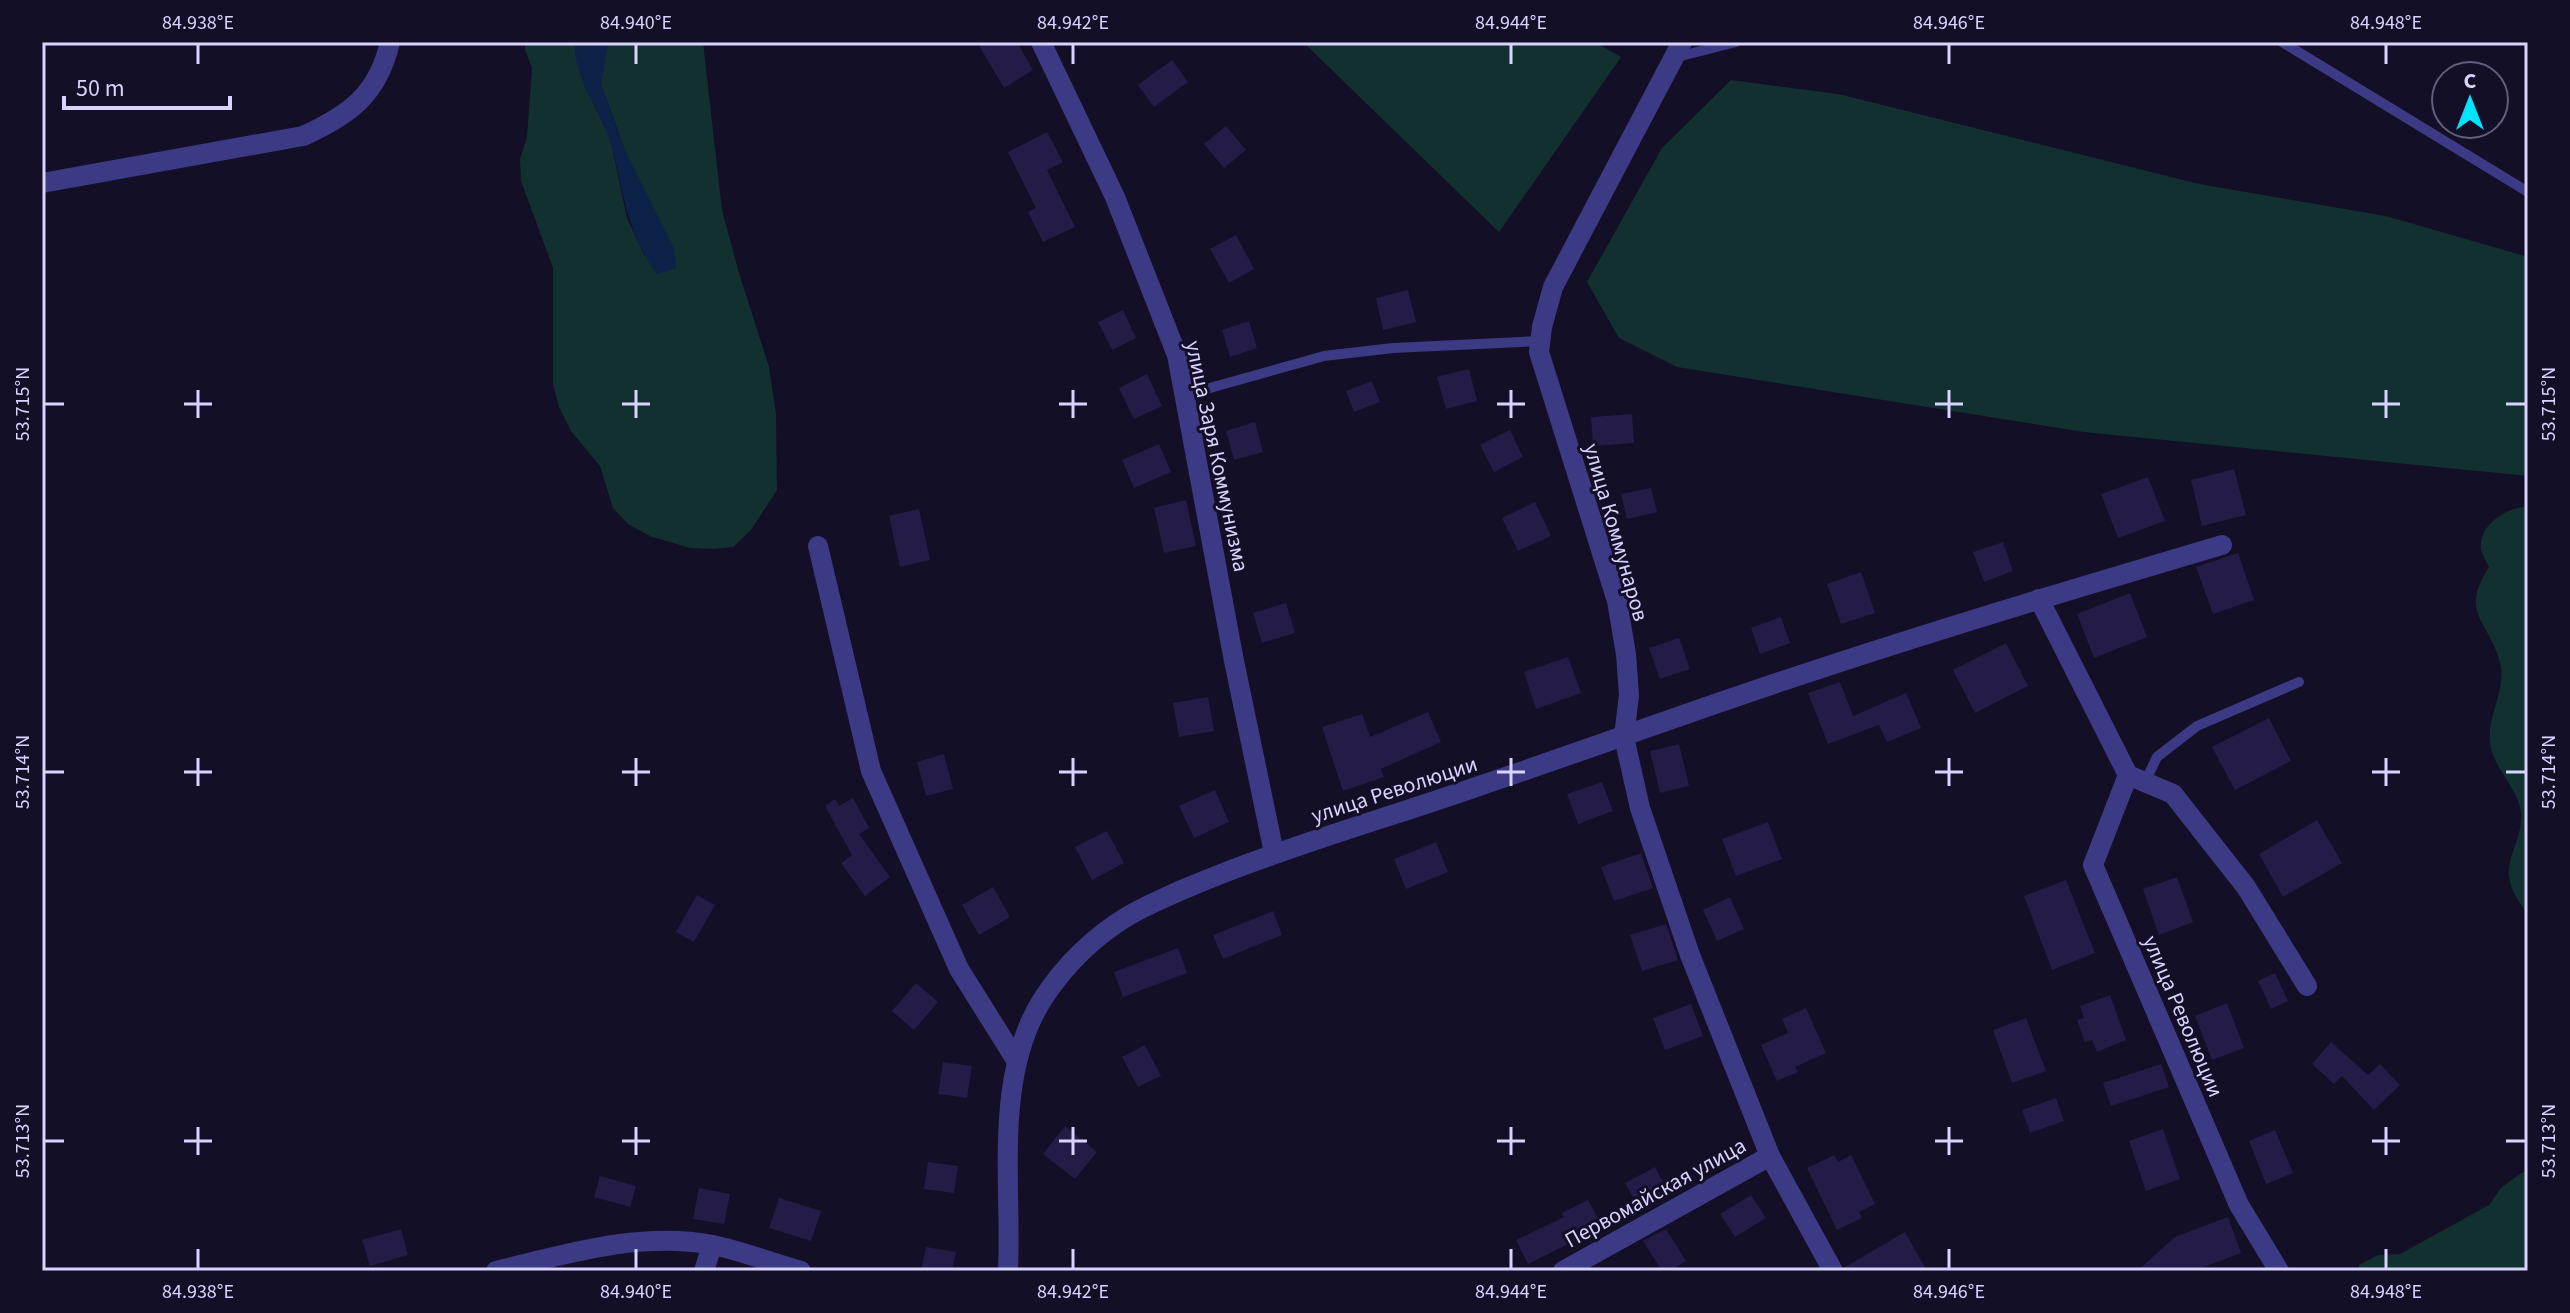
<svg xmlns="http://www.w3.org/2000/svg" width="2570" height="1313" viewBox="0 0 2570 1313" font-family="'Source Sans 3',sans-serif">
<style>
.green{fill:#12302f}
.water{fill:#0c2248}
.building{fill:#241b47}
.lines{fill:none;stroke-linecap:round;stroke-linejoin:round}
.service{stroke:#3d3a85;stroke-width:10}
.minor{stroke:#3d3a85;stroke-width:20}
.ticks{fill:none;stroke:#d9d4ff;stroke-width:3}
.labels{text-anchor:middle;stroke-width:6;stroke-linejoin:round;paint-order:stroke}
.street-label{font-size:22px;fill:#d9d4ff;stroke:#130f26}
.neatline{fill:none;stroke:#d9d4ff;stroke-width:3}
.ticks-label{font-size:20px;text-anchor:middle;fill:#d9d4ff}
</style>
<rect width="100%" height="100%" fill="#130f26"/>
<g class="green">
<path d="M525,42h50l9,42 26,54 17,80 18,39 -21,-109 -23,-64 6,-40 1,-2h95l19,168 17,63 30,94 7,47 1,76 -26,40 -18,17 -20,2 -23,-1 -40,-12 -22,-12 -15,-16 -13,-42 -29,-35 -12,-24 -6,-23v-116l-32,-87 -1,-22 7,-22 5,-69 -7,-18z"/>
<path d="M1303,42h292l26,15 -122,175z"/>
<path d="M1731,80l107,14 361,90 187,32 142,41v219l-444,-44 -407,-65 -58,-29 -32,-56 75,-134z"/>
<path d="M2528,506v409c-8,-12 -17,-23 -19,-38 -3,-20 15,-42 12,-65 -3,-22 -23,-40 -29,-60 -10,-32 16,-59 8,-90 -12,-43 -41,-49 -11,-95 -2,-5 -7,-12 -8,-18 -2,-25 25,-41 47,-43z"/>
<path d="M2528,1171v100h-169v-6l19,-10 22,-1 89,-49 12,-17 20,-15z"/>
</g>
<path class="water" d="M575,42h33l-7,42 23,64 50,100 2,20 -19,6c-32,-43 -33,-85 -47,-133 -10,-33 -37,-63 -35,-99z"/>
<g class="building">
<path d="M977,42h40l16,28 -29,18z"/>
<path d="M1172,60l16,22 -34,25 -16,-22z"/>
<path d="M1226,126l20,24 -22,18 -20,-24z"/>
<path d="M1047,132l16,30 -16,8 28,57 -32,15 -15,-30 8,-4 -28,-56z"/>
<path d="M1236,235l18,34 -25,14 -19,-34z"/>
<path d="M1408,290l8,32 -33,8 -7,-32z"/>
<path d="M1123,310l13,28 -24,12 -14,-28z"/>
<path d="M1249,321l8,27 -27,9 -8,-27z"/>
<path d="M1469,369l8,32 -31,8 -9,-32z"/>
<path d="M1147,374l15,32 -28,13 -15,-31z"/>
<path d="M1372,381l8,21 -26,10 -8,-21z"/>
<path d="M1632,414l2,29 -41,3 -2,-29z"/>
<path d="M1255,422l8,30 -29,8 -8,-29z"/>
<path d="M1510,430l13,27 -29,15 -14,-27z"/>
<path d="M1159,444l12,28 -37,16 -12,-28z"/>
<path d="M2234,469l12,46 -44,11 -11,-46z"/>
<path d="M2148,477l17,44 -47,17 -17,-44z"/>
<path d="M1651,488l6,24 -30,7 -6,-25z"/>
<path d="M1186,500l10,46 -32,7 -10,-45z"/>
<path d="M1535,502l16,34 -33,15 -16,-33z"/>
<path d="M919,509l11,51 -30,7 -11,-51z"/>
<path d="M2003,542l10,29 -29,11 -11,-30z"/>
<path d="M2238,553l16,47 -41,14 -17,-47z"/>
<path d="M1861,572l14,41 -34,11 -14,-40z"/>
<path d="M2130,593l17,44 -53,21 -17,-44z"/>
<path d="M1286,603l9,30 -33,10 -9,-30z"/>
<path d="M1781,617l9,26 -30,11 -9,-26z"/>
<path d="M1679,638l11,31 -30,10 -11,-31z"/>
<path d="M2006,643l22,43 -53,27 -22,-43z"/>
<path d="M1568,657l13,36 -45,16 -12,-37z"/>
<path d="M1840,682l13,34 53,-23 15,35 -34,14 -8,-17 -51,19 -20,-51z"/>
<path d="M1208,697l6,34 -35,6 -6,-34z"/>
<path d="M1428,712l13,30 -60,27 3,8 -41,14 -21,-64 40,-13 8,23z"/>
<path d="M2269,718l22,43 -56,29 -23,-43z"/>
<path d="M1679,744l10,42 -29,7 -10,-42z"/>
<path d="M944,754l9,35 -27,7 -9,-34z"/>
<path d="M1602,782l11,29 -35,13 -11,-30z"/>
<path d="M1215,790l14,32 -35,16 -15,-32z"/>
<path d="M853,798l16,30 -10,6 31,43 -25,19 -24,-33 11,-8 -27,-49 10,-7 4,7z"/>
<path d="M2317,820l25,43 -59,34 -24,-43z"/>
<path d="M1768,822l14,37 -46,17 -14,-37z"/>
<path d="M1107,831l17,32 -32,17 -17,-33z"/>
<path d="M1436,842l12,30 -42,17 -12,-30z"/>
<path d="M1641,853l12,35 -39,13 -13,-34z"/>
<path d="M2177,877l16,45 -34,13 -16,-46z"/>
<path d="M2066,880l29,73 -43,17 -28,-74z"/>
<path d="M993,887l17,30 -31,18 -17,-30z"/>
<path d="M697,895l18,10 -21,37 -18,-10z"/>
<path d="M1730,897l14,32 -27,12 -14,-31z"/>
<path d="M1273,911l9,24 -59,24 -10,-24z"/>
<path d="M1666,924l12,36 -36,11 -12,-36z"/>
<path d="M1178,948l9,25 -64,24 -9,-25z"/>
<path d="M2275,973l13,28 -17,8 -13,-28z"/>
<path d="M916,983l22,19 -24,28 -22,-19z"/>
<path d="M2110,995l16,45 -29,12 -5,-12 -7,2 -8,-22 7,-2 -4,-12z"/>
<path d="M2227,1003l17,45 -32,12 -17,-44z"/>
<path d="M1691,1004l12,32 -38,14 -12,-32z"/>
<path d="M1806,1008l20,45 -31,14 3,5 -21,9 -16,-36 27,-12 -6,-14z"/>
<path d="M2026,1018l20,53 -34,12 -19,-53z"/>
<path d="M2331,1042l37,33 12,-11 20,21 -26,25 -32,-34 -8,8 -22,-20z"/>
<path d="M1145,1045l16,31 -23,11 -16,-30z"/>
<path d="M943,1062l29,4 -5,32 -29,-4z"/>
<path d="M2161,1064l8,23 -58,19 -8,-23z"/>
<path d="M2056,1098l8,23 -34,12 -8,-23z"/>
<path d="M1065,1126l32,26 -22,27 -32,-25z"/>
<path d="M2163,1129l17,50 -34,12 -17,-50z"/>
<path d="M2275,1130l18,43 -27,11 -17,-43z"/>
<path d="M1834,1155l4,7 13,-7 24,49 -16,8 3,6 -25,12 -30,-62z"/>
<path d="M928,1162l30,4 -4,27 -30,-4z"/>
<path d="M1655,1167l14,27 -30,15 -14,-26z"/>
<path d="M600,1176l36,10 -6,21 -36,-10z"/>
<path d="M699,1188l31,6 -6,30 -31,-5z"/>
<path d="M1751,1195l15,23 -31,19 -15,-23z"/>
<path d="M779,1198l42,13 -10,30 -42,-13z"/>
<path d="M1588,1200l15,27 -75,37 -12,-24 48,-23 -2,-4z"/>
<path d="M2228,1217l13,36 -48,18h-56l38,-34z"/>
<path d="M401,1229l7,26 -38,11 -8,-26z"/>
<path d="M1666,1229l20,32 -16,10h-8l-19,-30z"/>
<path d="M1905,1232l22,39h-81l-1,-4z"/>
<path d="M926,1247l30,5 -4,19h-31z"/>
</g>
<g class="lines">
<g class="service">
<path d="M2282,42l246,150"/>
<path d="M1677,57l59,-15"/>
<path d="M1185,395l139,-39 69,-8 148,-7"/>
<path d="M2145,782l12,-25 40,-31 102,-44"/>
</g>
<g class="minor">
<path d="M1041,42l74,155 62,158 57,306 40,192"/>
<path d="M1682,42l-129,245 -11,40 -3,25 78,249 9,53 3,41 -5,42 16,71 50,147 80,201 63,115"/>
<path d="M42,183l261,-47c47,-21 75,-42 87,-94"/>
<path d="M818,546l53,225 88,198 57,91"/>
<path d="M2039,599l89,176 -35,90 146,340 40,66"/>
<path d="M2128,775l45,19 73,93 61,99"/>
<path d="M496,1271c71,-17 143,-40 217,-26 29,6 59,18 88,26"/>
<path d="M704,1271l8,-26"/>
<path d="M1008,1271c4,-89 -15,-196 36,-274 22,-33 51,-61 84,-81 30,-17 61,-29 93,-42 84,-33 172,-58 258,-88 113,-38 226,-80 340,-117 133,-44 268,-84 403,-124"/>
<path d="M1563,1271l207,-115"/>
</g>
</g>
<path class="ticks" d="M198,44v20M636,44v20M1073,44v20M1511,44v20M1949,44v20M2386,44v20M198,390v28M636,390v28M1073,390v28M1511,390v28M1949,390v28M2386,390v28M44,404h20M184,404h28M622,404h28M1059,404h28M1497,404h28M1935,404h28M2372,404h28M2506,404h20M198,758v28M636,758v28M1073,758v28M1511,758v28M1949,758v28M2386,758v28M44,772h20M184,772h28M622,772h28M1059,772h28M1497,772h28M1935,772h28M2372,772h28M2506,772h20M198,1127v28M636,1127v28M1073,1127v28M1511,1127v28M1949,1127v28M2386,1127v28M44,1141h20M184,1141h28M622,1141h28M1059,1141h28M1497,1141h28M1935,1141h28M2372,1141h28M2506,1141h20M198,1249v20M636,1249v20M1073,1249v20M1511,1249v20M1949,1249v20M2386,1249v20"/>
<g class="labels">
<g class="street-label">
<text transform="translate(1218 456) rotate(78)" y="8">улица Заря Коммунизма</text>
<text transform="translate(1617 532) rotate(74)" y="8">улица Коммунаров</text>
<text transform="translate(1394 789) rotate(-18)" y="8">улица Революции</text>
<text transform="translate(2184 1016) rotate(67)" y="8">улица Революции</text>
<text transform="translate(1655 1192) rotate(-29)" y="8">Первомайская улица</text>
</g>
</g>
<rect width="2570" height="1313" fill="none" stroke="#130f26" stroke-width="88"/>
<g transform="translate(2470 100)"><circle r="38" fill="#130f26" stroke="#625e7d" stroke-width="2"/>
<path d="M0-6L14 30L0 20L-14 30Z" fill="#00e5ff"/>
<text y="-12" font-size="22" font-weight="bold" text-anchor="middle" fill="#d9d4ff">С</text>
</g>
<path d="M64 96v12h166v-12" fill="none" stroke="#d9d4ff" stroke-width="4"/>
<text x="76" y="96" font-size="24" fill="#d9d4ff" stroke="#130f26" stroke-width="6" paint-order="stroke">50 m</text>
<rect x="44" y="44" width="2482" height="1225" class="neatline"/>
<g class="ticks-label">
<text x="198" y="29">84.938°E</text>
<text x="636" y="29">84.940°E</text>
<text x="1073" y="29">84.942°E</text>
<text x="1511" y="29">84.944°E</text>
<text x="1949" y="29">84.946°E</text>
<text x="2386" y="29">84.948°E</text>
<text transform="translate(22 404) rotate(-90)" y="7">53.715°N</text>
<text transform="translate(2548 404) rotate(-90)" y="7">53.715°N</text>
<text transform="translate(22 772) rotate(-90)" y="7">53.714°N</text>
<text transform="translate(2548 772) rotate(-90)" y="7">53.714°N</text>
<text transform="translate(22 1141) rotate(-90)" y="7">53.713°N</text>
<text transform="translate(2548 1141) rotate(-90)" y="7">53.713°N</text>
<text x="198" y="1298">84.938°E</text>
<text x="636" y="1298">84.940°E</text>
<text x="1073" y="1298">84.942°E</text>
<text x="1511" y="1298">84.944°E</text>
<text x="1949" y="1298">84.946°E</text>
<text x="2386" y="1298">84.948°E</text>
</g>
</svg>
